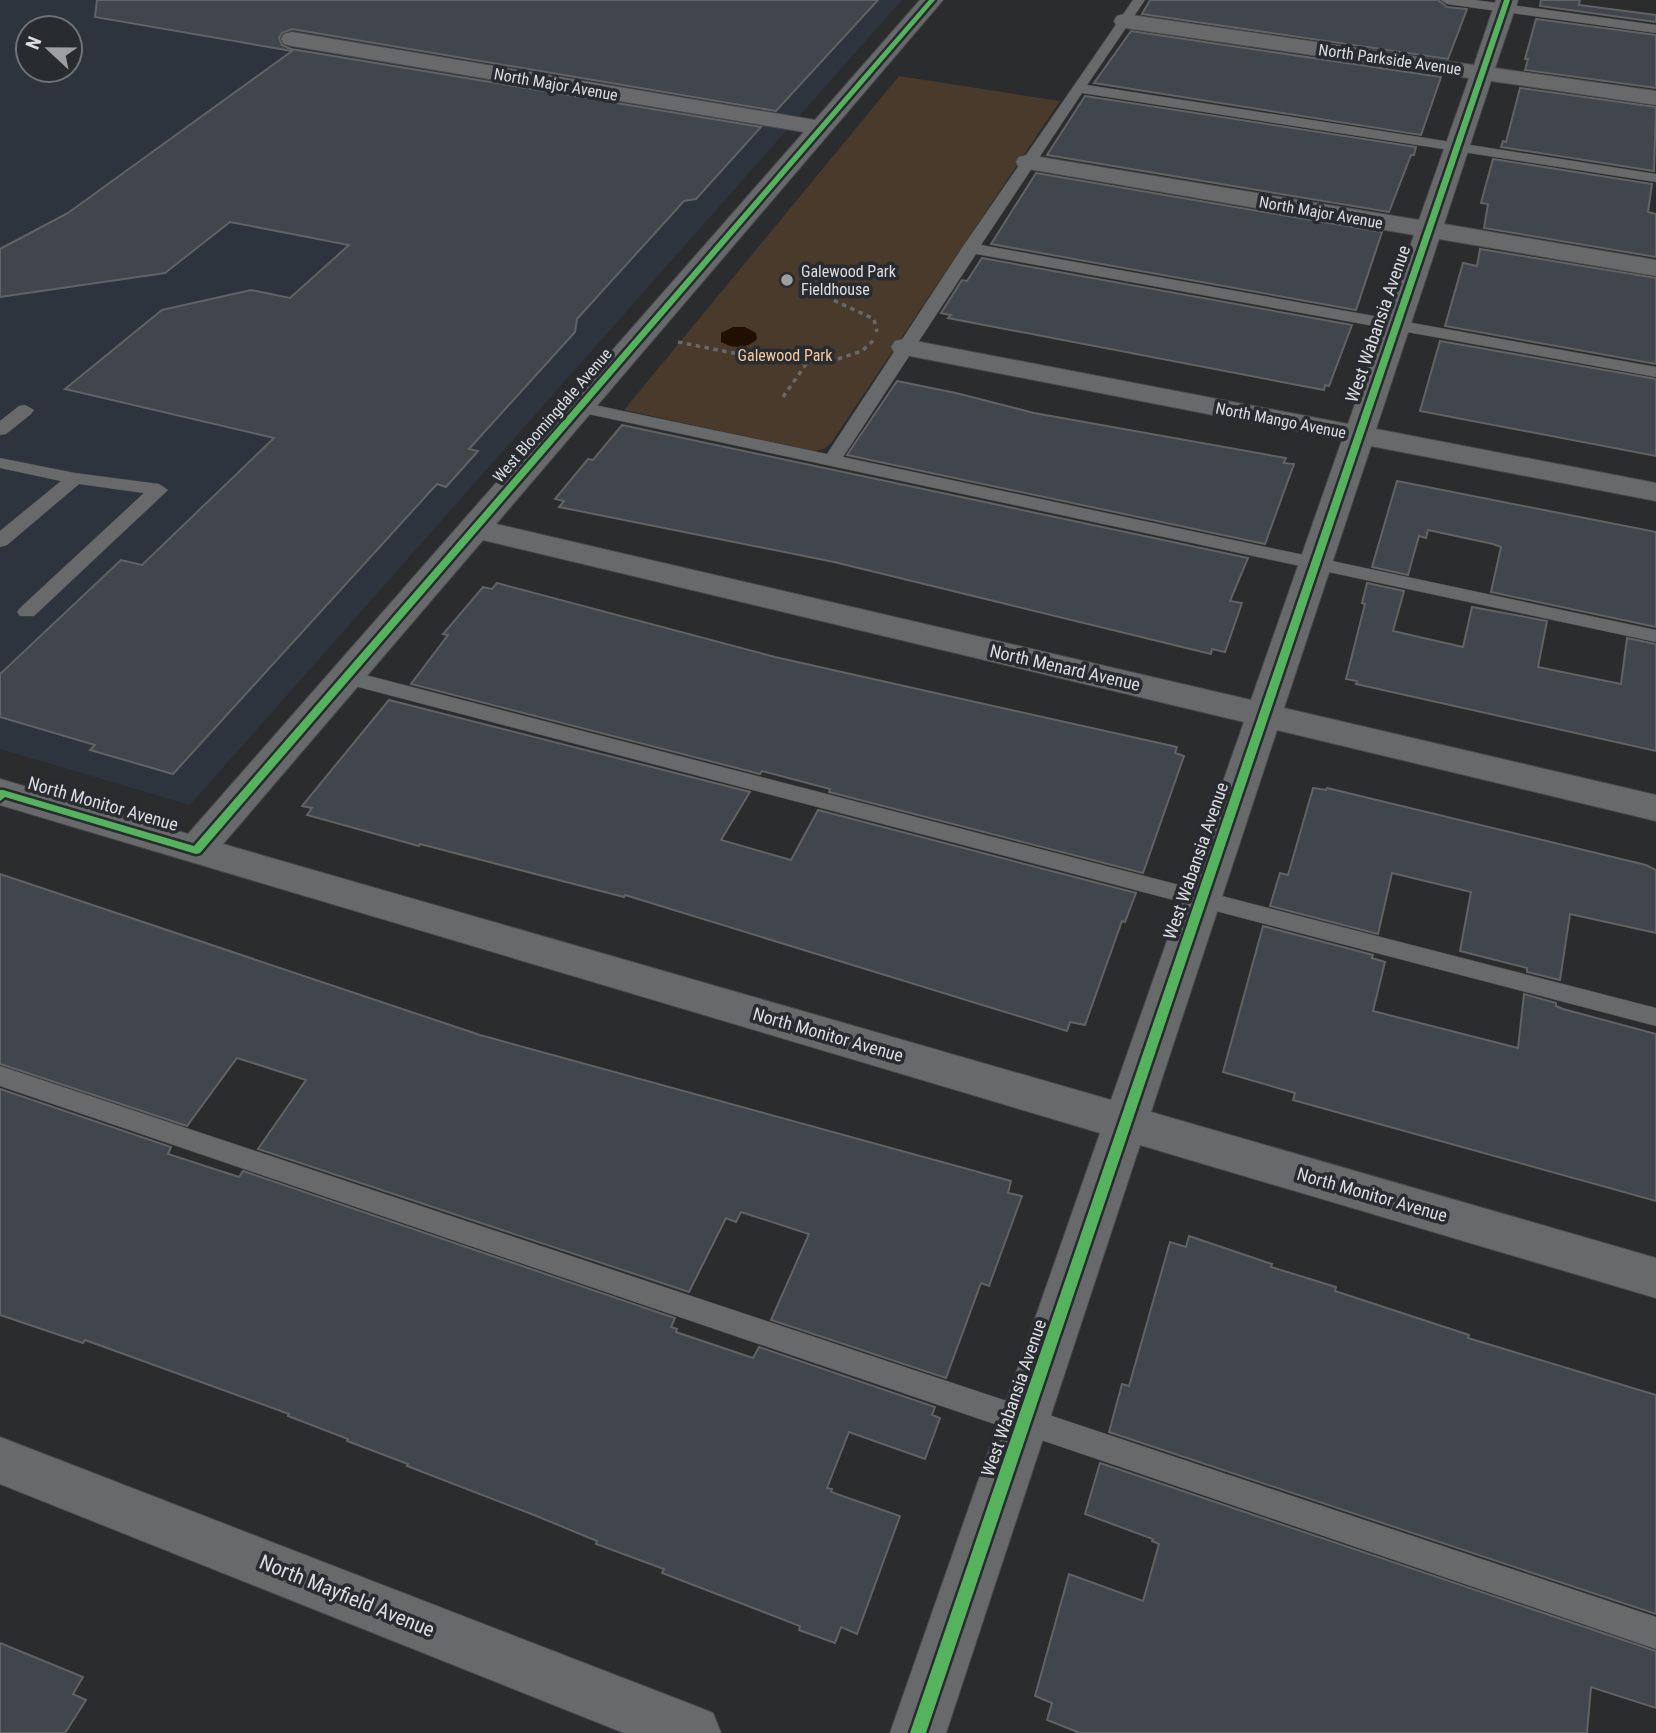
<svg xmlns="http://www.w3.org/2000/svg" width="1656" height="1733" viewBox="0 0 1656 1733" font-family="'Roboto Condensed',sans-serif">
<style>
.built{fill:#2d343d;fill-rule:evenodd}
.green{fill:#493a2c}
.water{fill:#210f04}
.building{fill:#41464c;stroke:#606264;stroke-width:2}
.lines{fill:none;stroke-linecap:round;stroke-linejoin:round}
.lane-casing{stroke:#47494b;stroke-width:1}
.street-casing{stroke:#47494b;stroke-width:2}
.path-far1{stroke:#67686a;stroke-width:2.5;stroke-dasharray:3.5 3.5;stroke-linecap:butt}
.path{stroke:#67686a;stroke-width:3.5;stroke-dasharray:4.5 4.5;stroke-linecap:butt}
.lane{fill:#68696b;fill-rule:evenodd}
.street{fill:#68696b;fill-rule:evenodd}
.cycleway-casing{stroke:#282c30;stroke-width:5}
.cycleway{fill:#56b35d;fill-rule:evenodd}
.poi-dot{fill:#9d9fa2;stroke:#282c30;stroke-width:2.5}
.labels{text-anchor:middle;stroke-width:7;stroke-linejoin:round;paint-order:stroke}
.far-street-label{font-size:16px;fill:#dbdde0;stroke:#282c30}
.far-poi-label{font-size:16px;fill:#dbdde0;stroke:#282c30;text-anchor:start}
.far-park-label{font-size:16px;fill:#f7c89e;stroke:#282c30}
.street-label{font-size:18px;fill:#dbdde0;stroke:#282c30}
.near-street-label{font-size:21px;fill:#dbdde0;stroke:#282c30}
</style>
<rect width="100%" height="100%" fill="#2a2c2e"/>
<path class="built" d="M0,0h902l-712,805 -190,-56zM28,28h42v42h-42z"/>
<path class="green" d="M899,76l161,25 -229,342 -7,6 -10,2 -190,-41z"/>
<path class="water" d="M733,327h12l11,6 1,6c-10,10 -24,10 -36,3v-9z"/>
<g class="building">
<path d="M97,0h781l-102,111 -484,-82 -10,4 -3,5 3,7 9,4 470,78 -65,72 -12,2 -107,118 -2,13 -106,117 9,2 -32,36 -9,-3 -264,290 -83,-24 5,-5 -95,-28v-43l121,-114 21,5 132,-127 -209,-49 97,-79 89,-20 39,8 59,-53 -119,-23 -65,51 -165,24v-48l68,-36 224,-162 -197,-34z"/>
<path d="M1150,0h288l9,7 20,2 -19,50 -306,-45z"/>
<path d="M1541,0h39l-1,5 77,10v7l-116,-16z"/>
<path d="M1536,19l120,16v53l-131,-18 3,-11h-3z"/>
<path d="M1131,31l310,46 -20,58 -327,-52z"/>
<path d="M1520,88l136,19 -2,64 -153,-24 2,-6 3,1z"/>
<path d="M1085,96l331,51 -2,8h-3l-22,57 -342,-57z"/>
<path d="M1493,159l159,25 -4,28 8,2v43l-172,-29 4,-24 -7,-1z"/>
<path d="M1036,173l346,59 -26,78 -365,-66z"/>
<path d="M1480,249l176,29v86l-211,-38 18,-63 14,3z"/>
<path d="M982,258l370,67 -23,61 -4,-1 -1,5 -376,-72 3,-3 -10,-2 21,-33 5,1z"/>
<path d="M1440,341l216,38v77l-236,-45z"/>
<path d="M897,381l59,12 78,20 252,45 -2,5 10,1 -29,80 -418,-89z"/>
<path d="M622,425l626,133 -18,43 12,2 -17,49 -13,-3 -1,5 -377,-92 -275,-55 5,-6 -9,-2 33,-40 5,1z"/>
<path d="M1397,481l259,51v95l-165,-35 10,-45 -8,-3 -65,-14 -2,8 -7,-2 -11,39 -36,-8z"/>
<path d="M497,583l278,74 402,90 -2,6 9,3 -41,117 -314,-81 1,-3 -68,-18 -2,3 -349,-90 37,-49 -5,-1 40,-47 9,2z"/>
<path d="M1367,583l37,8 -11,40 70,16 9,-40 75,14 -9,46 83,17 6,-46 29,6v107l-300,-67 1,-3 -11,-2 19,-75 -3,-1z"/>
<path d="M389,700l361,92 -29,48 70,20 27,-50 318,83 -11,29 -3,-1 -37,104 -15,-3 -3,9 -442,-136 -1,2 -204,-53 -1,2 -112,-31 5,-7 -10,-2z"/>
<path d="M1313,788l13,2 1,-2 319,77 10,5v63l-86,-19 -10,66 -33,-8v-4l-67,-17 11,-59 -79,-19 -14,61 -108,-28 10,-33 8,2z"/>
<path d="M0,874l480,161 531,146 -3,12 14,3 -33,90 -8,-3 -35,95 -175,-58 38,-86 -68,-22 -5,10 -10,-4 -37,74 -431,-143 48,-69 -69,-22 -50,68 -187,-62z"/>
<path d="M1263,926l110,29 -1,3 13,4 -12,49 145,37 6,-54 32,9v3l7,3 93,25v167l-363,-101 2,-7 -72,-21z"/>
<path d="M0,1089l171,58 -3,7 71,23 4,-6 432,147 -4,9 6,2 -1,3 77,26 6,-11 176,60 -3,8 8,3 -15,41 -76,-27 -22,56 5,1 -1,3 69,24 -43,118 -16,-7 -6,16 -36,-13 1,-4 -138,-53 2,-4 -68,-25 1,-3 -63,-26 -127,-49 1,-2 -61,-23 1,-2 -60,-23 1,-2 -204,-74 -2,3 -83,-28z"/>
<path d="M1189,1236l83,28 -1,3 65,20 -1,4 134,44 -1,3 188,57v219l-547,-182 13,-48 7,2 41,-144 16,5z"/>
<path d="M1100,1463l556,188v57l-65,-21 -4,46h-507l-33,-13 5,-17 -17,-7 34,-122 74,27 16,-57 -7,-3 1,-2 -68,-25z"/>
<path d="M0,1643l83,34 -10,17 13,6 -21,33h-65z"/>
</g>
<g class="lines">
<defs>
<g id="lane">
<path d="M1133,0h12l-58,85 569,89v8l-574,-89 -101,152 675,122v10l-680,-123 -133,203 813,173v12l-1082,-231 -3,-4 9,-5 247,52 135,-206z"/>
<path d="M1441,0h34l181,25v8l-209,-29z"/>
<path d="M25,405l9,5 -3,4 -25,20 -6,1v-14l19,-15z"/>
<path d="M0,458l75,15 84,11 9,6 -134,126h-14l-3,-4 3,-4 124,-115 -65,-9 -72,61 -7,2v-16l61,-50 -61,-13z"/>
<path d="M346,670l1310,338v18l-1317,-344 -3,-5 3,-5z"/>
<path d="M0,1066l1656,551v32l-1656,-563z"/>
</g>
<g id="street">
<path d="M920,0h23l-447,524 755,176 91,-260 -437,-85 -10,-2 -4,-6 4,-6 10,-2 443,85 66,-189 -386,-66 -9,-2 -3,-5 3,-5 9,-2 391,65 50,-142 -344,-50 -8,-2 -3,-5 3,-5 8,-2 349,51 22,-65h22l-23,68 161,23v14l-165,-24 -47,143 212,36v16l-217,-37 -63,190 280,54v18l-285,-55 -87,262 372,87v26l-379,-91 -126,382 505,146v40l-516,-153 -194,588h-56l210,-600 -1100,-328v-26l188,55 616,-702 -512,-86 -8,-2 -3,-5 3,-5 8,-2 523,88zM483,540l761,182 -133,378 -888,-256z"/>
<path d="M0,1437l693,268 20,8 8,20h-97l-624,-249z"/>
</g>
</defs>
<use href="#lane" class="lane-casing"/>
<use href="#street" class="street-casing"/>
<path class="path-far1" d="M832,270l1,24"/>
<g class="path">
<path d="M833,292v8l41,19 3,13"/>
<path d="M678,342l55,11 27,-3 75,10 27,-9 12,-11"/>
<path d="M783,397l26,-37"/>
</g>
<use href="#lane" class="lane"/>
<use href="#street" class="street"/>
<defs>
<g id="cycleway">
<path d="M929,0h6l-735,853 -4,1 -191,-57 -5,4v-11h3l191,56z"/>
<path d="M1504,0h6l-584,1733h-16z"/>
</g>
</defs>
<use href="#cycleway" class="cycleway-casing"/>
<use href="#cycleway" class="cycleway"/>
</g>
<circle class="poi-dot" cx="787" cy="280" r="7"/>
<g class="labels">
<g class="far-street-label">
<text transform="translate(1390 59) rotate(8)" y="6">North Parkside Avenue</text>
<text transform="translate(556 84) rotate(10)" y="6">North Major Avenue</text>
<text transform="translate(1321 212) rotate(10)" y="6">North Major Avenue</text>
<text transform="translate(552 415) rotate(-49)" y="6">West Bloomingdale Avenue</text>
<text transform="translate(1281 420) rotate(11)" y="6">North Mango Avenue</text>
</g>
<g class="far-poi-label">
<text x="801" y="277">Galewood Park<tspan x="801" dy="18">Fieldhouse</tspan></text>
</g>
<g class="far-park-label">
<text x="785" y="361">Galewood Park</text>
</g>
<g class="street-label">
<text transform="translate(1378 324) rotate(-71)" y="6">West Wabansia Avenue</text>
<text transform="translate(1065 668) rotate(13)" y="6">North Menard Avenue</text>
<text transform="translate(103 804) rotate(16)" y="6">North Monitor Avenue</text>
<text transform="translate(1196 861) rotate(-71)" y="6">West Wabansia Avenue</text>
<text transform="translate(828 1035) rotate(16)" y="6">North Monitor Avenue</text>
<text transform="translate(1372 1195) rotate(16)" y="6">North Monitor Avenue</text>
<text transform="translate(1014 1398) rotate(-71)" y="6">West Wabansia Avenue</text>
</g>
<g class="near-street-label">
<text transform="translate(347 1596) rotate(22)" y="7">North Mayfield Avenue</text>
</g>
</g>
<g transform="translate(49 49) rotate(292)"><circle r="33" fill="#282c30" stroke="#707376" stroke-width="2"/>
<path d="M0-5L12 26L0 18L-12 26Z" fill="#9d9fa2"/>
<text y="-10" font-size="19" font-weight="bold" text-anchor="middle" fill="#dbdde0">N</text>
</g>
</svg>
